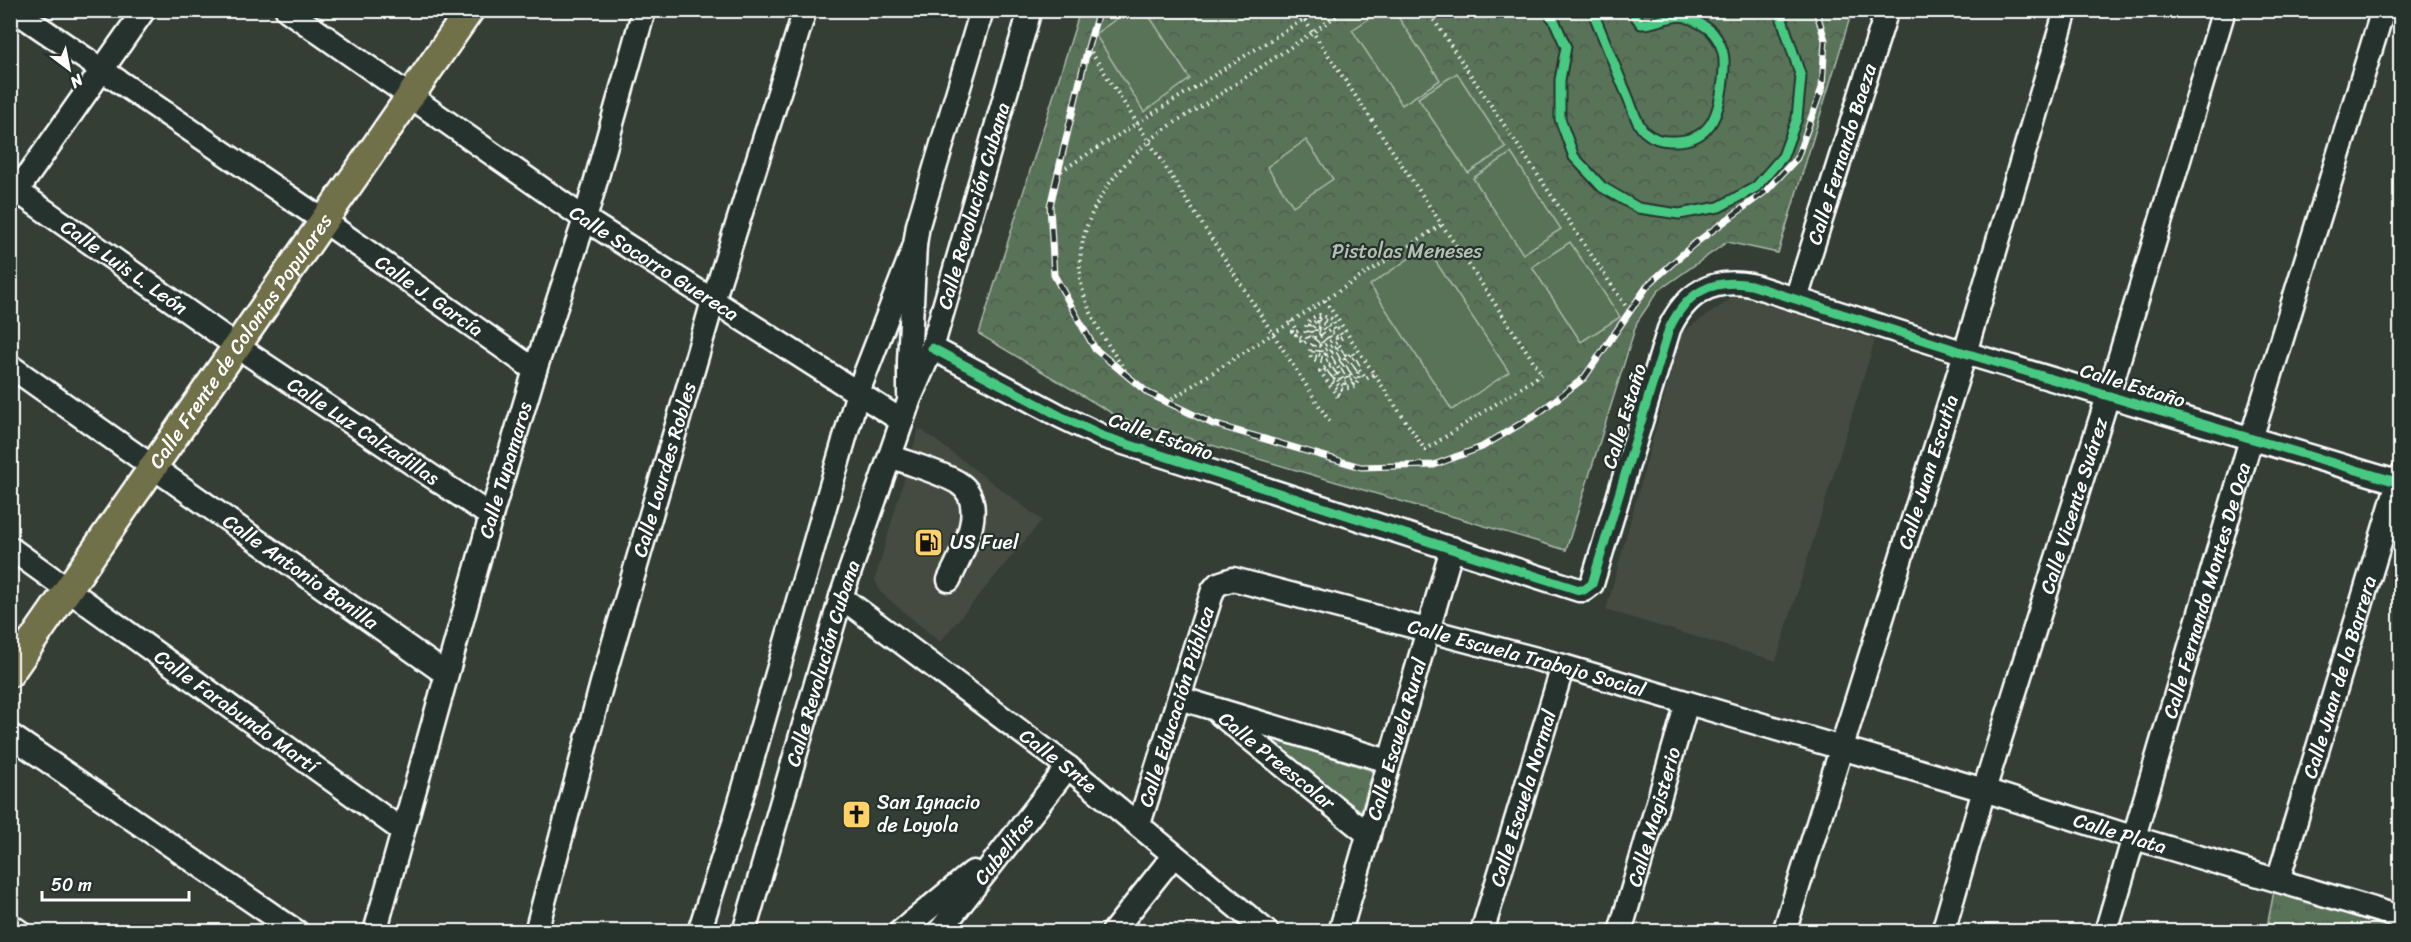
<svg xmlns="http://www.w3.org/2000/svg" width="2411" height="942" viewBox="0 0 2411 942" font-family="Sriracha,sans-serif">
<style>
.built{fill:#454b3f}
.grass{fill:url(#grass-tufts);stroke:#acb9ac;stroke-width:1.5}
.park{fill:url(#park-crowns);stroke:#acb9ac;stroke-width:1.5}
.pitch{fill:#597359;stroke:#acb9ac;stroke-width:1.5}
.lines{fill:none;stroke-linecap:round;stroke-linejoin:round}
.minor-casing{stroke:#fff;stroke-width:27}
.major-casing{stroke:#fff;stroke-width:32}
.path{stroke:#fff;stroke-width:4;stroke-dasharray:1.5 4.5;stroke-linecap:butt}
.minor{stroke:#26332d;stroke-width:22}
.major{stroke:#70704a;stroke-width:27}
.rail-casing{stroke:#fff;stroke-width:7}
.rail{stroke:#26332d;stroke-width:4.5;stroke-dasharray:14;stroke-linecap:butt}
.cycleway-casing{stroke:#26332d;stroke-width:13}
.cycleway{stroke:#46c982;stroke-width:9}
.labels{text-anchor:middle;stroke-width:4.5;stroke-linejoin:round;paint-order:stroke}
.street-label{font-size:20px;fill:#fff;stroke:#26332d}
.park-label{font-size:20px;fill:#b4c0b4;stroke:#26332d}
.poi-label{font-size:20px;fill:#fff;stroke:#26332d;text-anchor:start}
</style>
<defs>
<pattern id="grass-tufts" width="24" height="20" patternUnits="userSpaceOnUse" patternTransform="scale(1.5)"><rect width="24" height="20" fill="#597359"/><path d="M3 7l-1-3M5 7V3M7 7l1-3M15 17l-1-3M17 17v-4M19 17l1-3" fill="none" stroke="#515a51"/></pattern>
<pattern id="park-crowns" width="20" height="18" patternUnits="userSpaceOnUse" patternTransform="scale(1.5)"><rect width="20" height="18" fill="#597359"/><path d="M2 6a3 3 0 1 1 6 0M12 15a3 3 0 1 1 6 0" fill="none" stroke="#515a51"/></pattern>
</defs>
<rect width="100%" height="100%" fill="#343e35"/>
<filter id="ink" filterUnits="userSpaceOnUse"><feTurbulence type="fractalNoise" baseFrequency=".0167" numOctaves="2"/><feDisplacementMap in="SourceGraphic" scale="12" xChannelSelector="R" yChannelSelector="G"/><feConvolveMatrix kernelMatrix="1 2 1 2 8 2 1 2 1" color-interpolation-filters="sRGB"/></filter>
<g filter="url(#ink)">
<g class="built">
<path d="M1737,295l138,45 -99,321 -170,-51 76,-278z"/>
<path d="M919,428l123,92 -102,122 -60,-50 -5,-13z"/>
</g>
<path class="grass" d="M2274,891l126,40 -134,1z"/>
<g class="park">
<path d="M1080,11h772l-74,242 -51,-11 -69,49 -21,31 -71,228 -446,-132 -141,-84z"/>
<path d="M1255,733l118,38 -12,40z"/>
</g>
<g class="pitch">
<path d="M1382,10l12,1 46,69 -38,25 -50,-75z"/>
<path d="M1128,11h18l44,68 -46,33 -49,-78z"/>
<path d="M1457,73l49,75 -38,25 -50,-75z"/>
<path d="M1306,140l27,39 -40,27 -26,-39z"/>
<path d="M1511,153l50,76 -38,25 -50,-76z"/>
<path d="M1570,242l50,75 -39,25 -49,-75z"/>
<path d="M1426,247l83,125 -57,38 -82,-125z"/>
</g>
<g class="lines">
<defs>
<g id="minor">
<path id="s1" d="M14,10l310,211 211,149"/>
<path id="s2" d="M287,10l298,209 317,202"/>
<path id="s3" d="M10,186l228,161 253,169"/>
<path d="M10,201l134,-191"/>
<path id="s4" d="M1796,299l91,-289"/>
<path d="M932,348l128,68 42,20 477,154h5l8,-6 77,-255c17,-36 42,-51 82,-44l214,68 435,130"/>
<path id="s5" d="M10,366l436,308"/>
<path d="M909,394v-33l6,-116 3,-20 64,-215"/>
<path d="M891,456c21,9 46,15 66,26 34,20 4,73 -8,98"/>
<path id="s6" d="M10,548l393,283"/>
<path id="s7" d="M841,597l227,170 199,165"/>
<path d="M1179,698l209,63"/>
<path id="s8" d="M1221,715l148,120"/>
<path d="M10,735l287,197"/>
<path id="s9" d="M1139,824l74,-234 5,-6 15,-5 330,87 421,124 151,48 265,79"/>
<path id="s10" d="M2278,880l122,-404"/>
<path d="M10,925l10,7"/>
<path id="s11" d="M375,932l116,-416 44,-146 50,-151 59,-209"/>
<path id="s12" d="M536,932l66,-249 111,-382 92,-291"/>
<path d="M699,932l35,-109 124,-431 57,-147"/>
<path id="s13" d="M744,932l97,-335 69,-199 22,-50 98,-338"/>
<path d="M900,932l73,-60"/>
<path id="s14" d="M939,932l129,-165"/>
<path d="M1113,932l61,-77"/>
<path id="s15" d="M1340,932l112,-384"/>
<path id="s16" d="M1482,932l81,-266"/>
<path id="s17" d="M1620,932l67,-229"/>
<path id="s18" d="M1784,932l181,-579 101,-343"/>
<path id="s19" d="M1943,932l41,-142 124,-394 116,-386"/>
<path id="s20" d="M2106,932l145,-493 132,-429"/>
</g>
<g id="major">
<path id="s21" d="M10,673l460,-663"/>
</g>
</defs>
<use href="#minor" class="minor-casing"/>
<use href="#major" class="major-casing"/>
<g class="path">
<path d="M1427,10l202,301"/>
<path d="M1088,47l243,377"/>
<path d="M1056,174l248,-155 238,355 -117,76 -101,-151"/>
<path d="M1291,321l4,7 -3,3 2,2 4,-2 1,2 -3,2 7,4 -2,2 2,3 5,-4c-6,-12 -1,-22 12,-25l11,4 12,18 -3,2 -5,-4 3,7 -17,10 -1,-6h-2l-1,8 5,2 17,-11 2,2 -18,11 -8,-2 -2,-3 1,-8 7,-5 3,6 8,-6 -3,-5 6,-4 -7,-10 -9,-2 -9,6 -2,10 3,4 3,-2 -3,-7 7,-8 9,3 3,5 -3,2 -4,-5h-7v6h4l-2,-3 2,-1 8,10 -3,2 -4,-5c-8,5 -13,11 -10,21 11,10 22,0 32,-7l2,4 -25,17 18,26 2,-2 -9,-14 3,-1 8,9 13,-2 4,-9 -1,-6 -6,14c-10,1 -12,-3 -17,-11"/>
<path d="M1345,360l7,-8 3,5 -13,9 -2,-2 5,-4 -1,-2 -20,13 2,2 12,-6 1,2 -10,7 1,2 28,-18 2,3 -17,11 4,6 2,-1 -1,-4 10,-7 8,11 8,-5"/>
<path d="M1338,373l7,10 7,-3 -2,-7"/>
<path d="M1132,380c-19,-26 -50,-72 -52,-105 -3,-53 29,-100 68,-133 24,-20 54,-35 80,-53 39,-26 78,-52 117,-79"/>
<path d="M1167,402l274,-177"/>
</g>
<use href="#minor" class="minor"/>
<use href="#major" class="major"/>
<defs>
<path id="rail" d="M1099,10l-11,37 -38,159 4,69 41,74 53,44 65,31 148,43 73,-2 48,-18 55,-33 47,-36 64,-93 46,-41 72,-53 31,-33 25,-70 3,-48 -9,-30"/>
</defs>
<use href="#rail" class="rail-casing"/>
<use href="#rail" class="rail"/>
<defs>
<g id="cycleway">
<path d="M1546,10l8,10 12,27 -6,33v39l14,38 28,30 36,21 41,6 40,-7 37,-20 27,-31 14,-38 4,-41 -22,-67"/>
<path d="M1592,10c12,29 23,57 35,85 5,11 9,29 18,37 8,7 16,9 25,9 41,2 49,-27 53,-60 2,-19 3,-32 -10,-48 -5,-6 -19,-13 -27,-16 -14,-4 -30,8 -45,7l-10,-14"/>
<path d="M932,348l128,68 42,20 477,154h5l8,-6 77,-255c17,-36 42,-51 82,-44l214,68 435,130"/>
</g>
</defs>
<use href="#cycleway" class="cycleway-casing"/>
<use href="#cycleway" class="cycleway"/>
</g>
</g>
<defs>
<symbol id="fuel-square" viewBox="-11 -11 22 22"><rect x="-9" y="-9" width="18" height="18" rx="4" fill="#ffd166" stroke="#26332d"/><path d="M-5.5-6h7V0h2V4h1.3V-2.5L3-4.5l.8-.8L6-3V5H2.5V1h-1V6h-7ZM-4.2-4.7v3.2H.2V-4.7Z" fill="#111"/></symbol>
<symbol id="church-square" viewBox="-11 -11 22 22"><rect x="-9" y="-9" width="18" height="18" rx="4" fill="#ffd166" stroke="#26332d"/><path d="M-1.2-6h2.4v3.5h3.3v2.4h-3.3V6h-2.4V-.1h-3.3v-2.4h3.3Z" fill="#111"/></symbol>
</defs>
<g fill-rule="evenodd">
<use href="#fuel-square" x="912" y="526" width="33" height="33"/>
<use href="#church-square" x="840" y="798" width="33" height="33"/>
</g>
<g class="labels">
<g class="street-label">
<text dy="7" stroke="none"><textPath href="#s4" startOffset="152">Calle Fernando Baeza</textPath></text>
<text dy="7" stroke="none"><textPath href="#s13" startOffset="762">Calle Revolución Cubana</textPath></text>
<text dy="7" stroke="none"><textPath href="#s2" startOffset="446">Calle Socorro Guereca</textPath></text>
<text dy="7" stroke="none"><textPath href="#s3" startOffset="140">Calle Luis L. León</textPath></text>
<text dy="7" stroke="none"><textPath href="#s1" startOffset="504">Calle J. García</textPath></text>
<text dy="7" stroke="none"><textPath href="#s21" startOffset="404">Calle Frente de Colonias Populares</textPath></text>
<text transform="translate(2133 385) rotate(17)" y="7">Calle Estaño</text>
<text transform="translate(1624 416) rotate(-73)" y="7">Calle Estaño</text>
<text dy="7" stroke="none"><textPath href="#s3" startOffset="430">Calle Luz Calzadillas</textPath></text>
<text transform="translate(1161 436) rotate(19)" y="7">Calle Estaño</text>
<text dy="7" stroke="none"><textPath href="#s12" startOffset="480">Calle Lourdes Robles</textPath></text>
<text dy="7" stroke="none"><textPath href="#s11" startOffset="480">Calle Tupamaros</textPath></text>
<text dy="7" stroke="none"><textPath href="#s18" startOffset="482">Calle Juan Escutia</textPath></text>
<text dy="7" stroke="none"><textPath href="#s19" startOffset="446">Calle Vicente Suárez</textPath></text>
<text dy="7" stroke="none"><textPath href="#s5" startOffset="356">Calle Antonio Bonilla</textPath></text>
<text dy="7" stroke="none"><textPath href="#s20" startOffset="356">Calle Fernando Montes De Oca</textPath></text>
<text dy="7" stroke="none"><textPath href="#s9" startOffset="573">Calle Escuela Trabajo Social</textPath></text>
<text dy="7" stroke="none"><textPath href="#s13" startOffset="280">Calle Revolución Cubana</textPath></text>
<text dy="7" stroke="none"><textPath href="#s10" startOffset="212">Calle Juan de la Barrera</textPath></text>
<text dy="7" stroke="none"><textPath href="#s9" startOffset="123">Calle Educación Pública</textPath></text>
<text dy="7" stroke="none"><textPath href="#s6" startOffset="279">Calle Farabundo Martí</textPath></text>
<text dy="7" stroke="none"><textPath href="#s15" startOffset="201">Calle Escuela Rural</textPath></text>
<text dy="7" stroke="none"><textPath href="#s7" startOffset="272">Calle Snte</textPath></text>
<text dy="7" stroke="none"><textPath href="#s8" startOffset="72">Calle Preescolar</textPath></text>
<text dy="7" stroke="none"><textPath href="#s16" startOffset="140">Calle Escuela Normal</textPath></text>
<text dy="7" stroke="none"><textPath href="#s17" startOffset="120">Calle Magisterio</textPath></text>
<text dy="7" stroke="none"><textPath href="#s9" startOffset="1192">Calle Plata</textPath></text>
<text dy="7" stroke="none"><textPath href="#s14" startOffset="105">Cubelitas</textPath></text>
</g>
<g class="park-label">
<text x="1407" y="258">Pistolas Meneses</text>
</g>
<g class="poi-label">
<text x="950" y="549">US Fuel</text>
<text x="877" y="809">San Ignacio<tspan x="877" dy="23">de Loyola</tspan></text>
</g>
</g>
<rect width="2411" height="942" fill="none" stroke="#26332d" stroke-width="36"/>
<rect x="18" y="18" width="2375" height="906" fill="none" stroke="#fff" stroke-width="2" filter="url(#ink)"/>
<g transform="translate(69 69) rotate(148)" stroke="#26332d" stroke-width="4.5" paint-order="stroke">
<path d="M0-4.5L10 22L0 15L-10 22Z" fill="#ffffff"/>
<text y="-9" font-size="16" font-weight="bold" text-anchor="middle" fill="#ffffff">N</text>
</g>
<path d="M42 891v9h147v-9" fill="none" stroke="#ffffff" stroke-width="3"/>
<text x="51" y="891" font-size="18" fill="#ffffff" stroke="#26332d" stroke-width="4.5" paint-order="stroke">50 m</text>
</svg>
